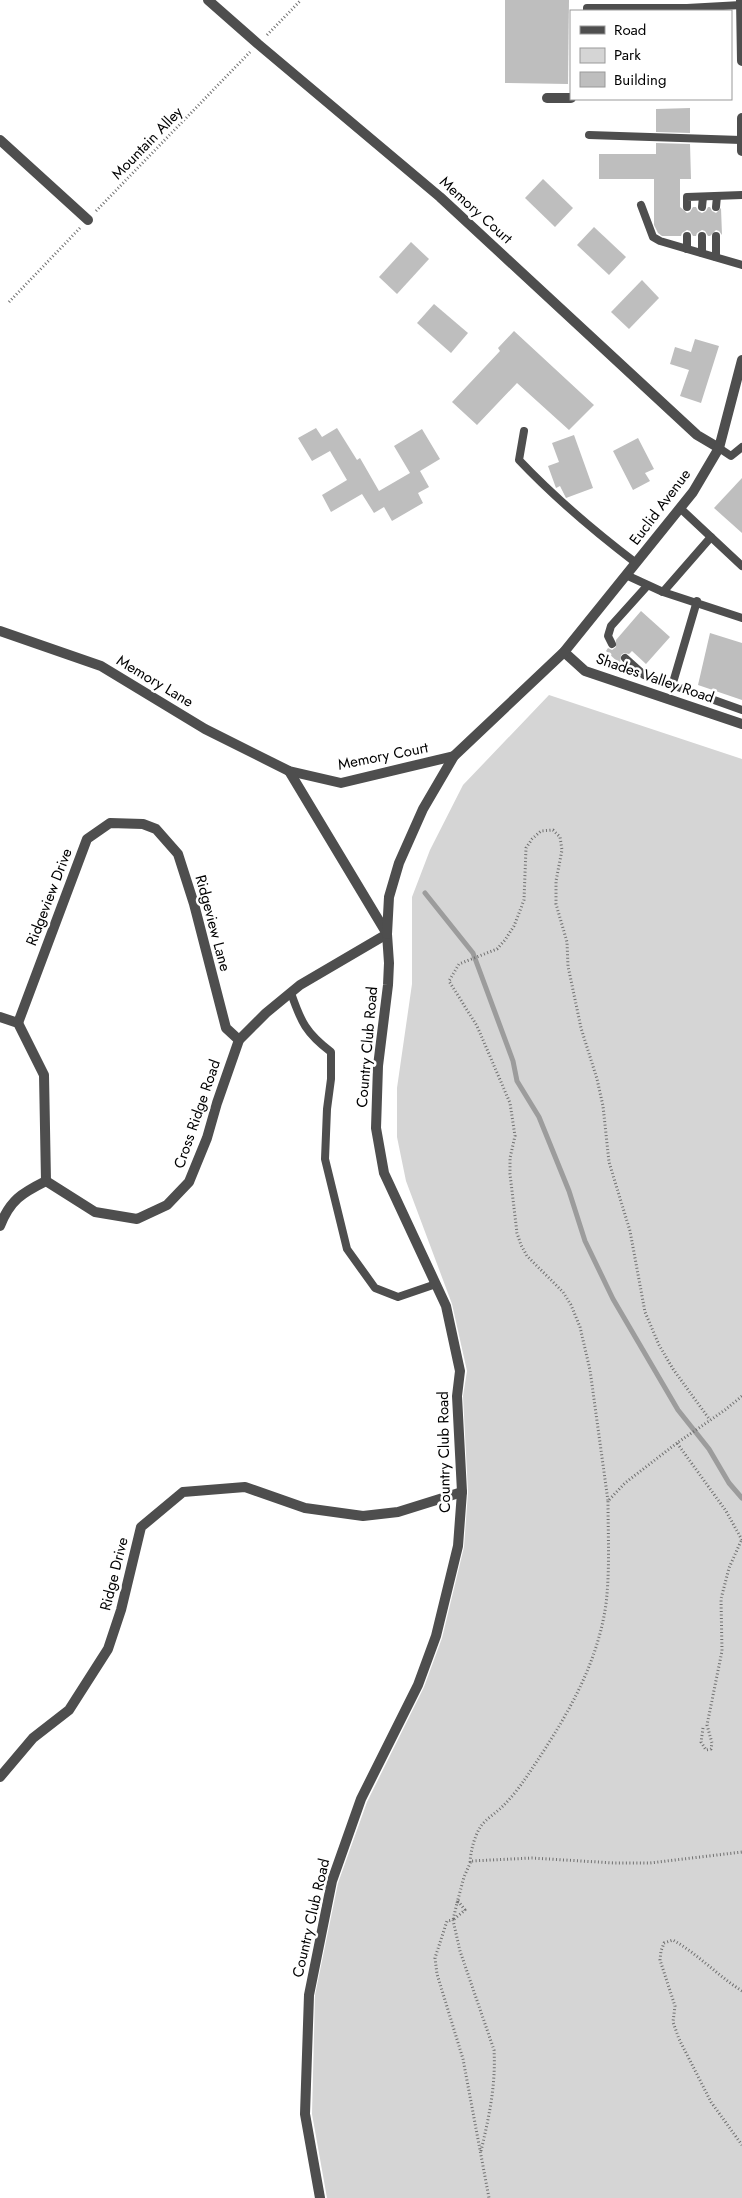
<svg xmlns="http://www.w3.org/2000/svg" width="742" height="2198" viewBox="0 0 742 2198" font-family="Jost,sans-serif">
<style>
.green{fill:#d5d5d5}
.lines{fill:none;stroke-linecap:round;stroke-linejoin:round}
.stream{stroke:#9c9c9c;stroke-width:5}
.building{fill:#bebebe}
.path{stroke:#707070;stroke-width:3;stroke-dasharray:1 2.5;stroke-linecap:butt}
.service{stroke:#4e4e4e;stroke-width:8}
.minor{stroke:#4e4e4e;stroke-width:10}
.tertiary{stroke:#4e4e4e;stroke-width:10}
.labels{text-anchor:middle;stroke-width:5;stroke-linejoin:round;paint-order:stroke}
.street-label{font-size:15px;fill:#000;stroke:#fff}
</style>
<rect width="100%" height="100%" fill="#fff"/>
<path class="green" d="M549,695l193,64v1439h-415l-15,-84 3,-119 23,-112 29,-81 57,-115 18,-49 22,-91 4,-55 -5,-96 4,-25 -15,-67 -46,-123 -9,-44v-49l15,-104v-87l18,-47 33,-65z"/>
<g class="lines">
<path class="stream" d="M425,893l48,60 40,108 4,20 22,36 30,74 16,50 28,58 65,111 31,39 20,34 13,15"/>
</g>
<g class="building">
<path d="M505,0h64l-1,84 -63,-1z"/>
<path d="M690,108v25l-34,-1v-23z"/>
<path d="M656,143l34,1 1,35h-11v28l7,6 3,-1 3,-5h3l2,4 4,2 4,-2 2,-4h2l2,4 4,2 5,-5 1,27 -3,-4 -3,-1 -6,6h-2l-3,-5 -3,-1 -5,3 -1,3h-3l-3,-5 -3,-1 -5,3 -1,3h-19l-4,-3 -4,-8v-46h-55v-25h57z"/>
<path d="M543,179l30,29 -18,19 -30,-29z"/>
<path d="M594,227l32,30 -17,18 -32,-30z"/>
<path d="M411,242l18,17 -32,35 -18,-17z"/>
<path d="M642,280l17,18 -30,31 -18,-17z"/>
<path d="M434,304l34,29 -17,20 -34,-30z"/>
<path d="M514,331l80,74 -25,25 -52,-47 -40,42 -25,-23 48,-51 -2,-3z"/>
<path d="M695,339l24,7 -18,57 -21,-7 9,-26 -19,-6 5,-17 16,5z"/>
<path d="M316,428l6,9 15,-9 20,32 3,-2 19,33 31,-18 -16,-27 28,-17 18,30 -20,12 9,16 -11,6 5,10 -31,18 -8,-14 -10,6 -12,-19 -31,18 -9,-17 25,-15 -17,-29 -18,10 -14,-23z"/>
<path d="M574,435l19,53 -27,10 -6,-12 -4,2 -8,-22 11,-4 -7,-19z"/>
<path d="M638,438l16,31 -9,4 5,8 -17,9 -20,-39z"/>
<path d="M742,478v55l-28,-25z"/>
<path d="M641,611l29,26 -24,27 -14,-13 -3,3 -5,-1 -3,2 -1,9 -14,-13 2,-3 4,2 4,-3v-7z"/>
<path d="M710,633l32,10v57l-44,-15z"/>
</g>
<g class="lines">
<g class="path">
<path d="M267,35l34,-35"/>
<path d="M96,211l154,-159"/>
<path d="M9,302l71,-74"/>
<path d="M677,1443l-52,40 -17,18 -18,-131 -10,-43 -9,-22 -8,-13 -36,-36 -6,-11 -4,-12 -7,-59v-16l5,-22 -5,-33 -33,-77 -28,-45 10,-17 38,-15 8,-9 9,-14 10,-26 2,-52 6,-9 9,-8 12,-1 7,7 2,13 -6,31v23l11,38 1,24 13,62 16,51 6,27 6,56 21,69 15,81 14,33 14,24 37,51"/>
<path d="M742,1540l-16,-29 -49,-68 48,-33 17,-14"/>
<path d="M703,1728l-2,14 5,8 5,-1 1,-6 -5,-18 15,-74 -1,-52 8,-31 12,-27"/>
<path d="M470,1862c1,-12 4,-25 11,-36 5,-7 15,-13 22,-20 8,-8 16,-18 22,-27 36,-53 72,-110 81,-175 4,-34 2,-68 2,-103"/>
<path d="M458,1901l7,9 -12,10 4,-17z"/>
<path d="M457,1903l7,-26 7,-16 61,-3 82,5h36l92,-11"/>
<path d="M742,1991c-24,-15 -44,-37 -69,-51l-9,3 -3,8 -1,9 15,46 -2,16 6,17 32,63 31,43"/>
<path d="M481,2151c8,-34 15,-66 13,-101l-34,-99 -7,-31 -6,1 -12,37 2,16 26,85 26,139"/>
</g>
<g class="service">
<path d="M587,11v-3h100l54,-3"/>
<path d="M589,135l152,5"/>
<path d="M641,205l12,32 7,4 82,24"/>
<path d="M687,207v-10l55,-2"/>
<path d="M702,207l1,-10"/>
<path d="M716,207l1,-11"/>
<path d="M702,236v17"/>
<path d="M716,236v21"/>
<path d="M687,249v-13"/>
<path d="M524,431l-5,29c36,38 75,71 117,103"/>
<path d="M719,448l12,8 11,-9"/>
<path d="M680,508l62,58"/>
<path d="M626,575l37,17 48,-55"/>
<path d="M663,592l79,26"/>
<path d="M612,644l-4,-8 3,-10 36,-40"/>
<path d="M625,658l19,17 98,35"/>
<path d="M672,686l25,-85"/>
<path d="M291,993c10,29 15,40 40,59v27l-4,30 -2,50 22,90 28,39 23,9 38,-13"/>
</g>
<g class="minor">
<path d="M208,0l50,44 182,153 257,238 22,13"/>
<path d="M547,98h24"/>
<path d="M0,140l88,80"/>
<path d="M564,652l21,19 157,53"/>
<path d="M0,1017l18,6 26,52 2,106 49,31 42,7 30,-14 22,-23 18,-44 10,-35 22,-63 27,-27 34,-28 87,-51"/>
<path d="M18,1023l69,-184 23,-16 33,1 13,5 22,25 16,50 32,124 13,12"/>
<path d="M0,1226c10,-26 22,-33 46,-45"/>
<path d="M0,1777l33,-39 36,-28 39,-61 13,-39 20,-83 42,-35 62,-5 60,21 58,8 35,-4 64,-20"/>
</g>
<g class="tertiary">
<path d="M741,0l1,61"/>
<path d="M742,118v33"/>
<path d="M0,631l101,35 104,63 84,42 52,12 113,-27"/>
<path d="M289,771l98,163 2,29 -1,22 -10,81 -2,62 8,45 62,133 14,65 -3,25 5,96 -4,54 -22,90 -18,49 -57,114 -29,82 -23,114 -4,119 15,84"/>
<path d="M387,934l2,-37 10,-34 24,-54 31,-53 110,-104 129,-160 26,-44 23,-88"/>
</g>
</g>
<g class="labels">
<g class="street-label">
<text transform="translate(147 143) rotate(-46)" y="5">Mountain Alley</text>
<text transform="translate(476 210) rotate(42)" y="5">Memory Court</text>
<text transform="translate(660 507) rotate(-53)" y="5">Euclid Avenue</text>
<text transform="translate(655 678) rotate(19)" y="5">Shades Valley Road</text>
<text transform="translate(155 681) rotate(31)" y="5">Memory Lane</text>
<text transform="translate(383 756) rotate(-11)" y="5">Memory Court</text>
<text transform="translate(49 897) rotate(-69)" y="5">Ridgeview Drive</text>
<text transform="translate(213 923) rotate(75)" y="5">Ridgeview Lane</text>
<text transform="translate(367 1047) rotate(-85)" y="5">Country Club Road</text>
<text transform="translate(197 1114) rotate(-71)" y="5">Cross Ridge Road</text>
<text transform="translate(444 1452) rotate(-91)" y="5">Country Club Road</text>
<text transform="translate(114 1574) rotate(-76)" y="5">Ridge Drive</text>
<text transform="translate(311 1918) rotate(-77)" y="5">Country Club Road</text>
</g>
</g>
<rect x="570" y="10" width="162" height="90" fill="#ffffff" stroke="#999999"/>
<rect x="580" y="26" width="25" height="8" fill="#4e4e4e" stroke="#999999"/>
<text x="614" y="35" font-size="15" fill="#000000">Road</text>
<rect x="580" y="48" width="25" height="15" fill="#d5d5d5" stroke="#999999"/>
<text x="614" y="60" font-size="15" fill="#000000">Park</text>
<rect x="580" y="72" width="25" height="15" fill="#bebebe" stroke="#999999"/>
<text x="614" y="85" font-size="15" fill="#000000">Building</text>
</svg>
